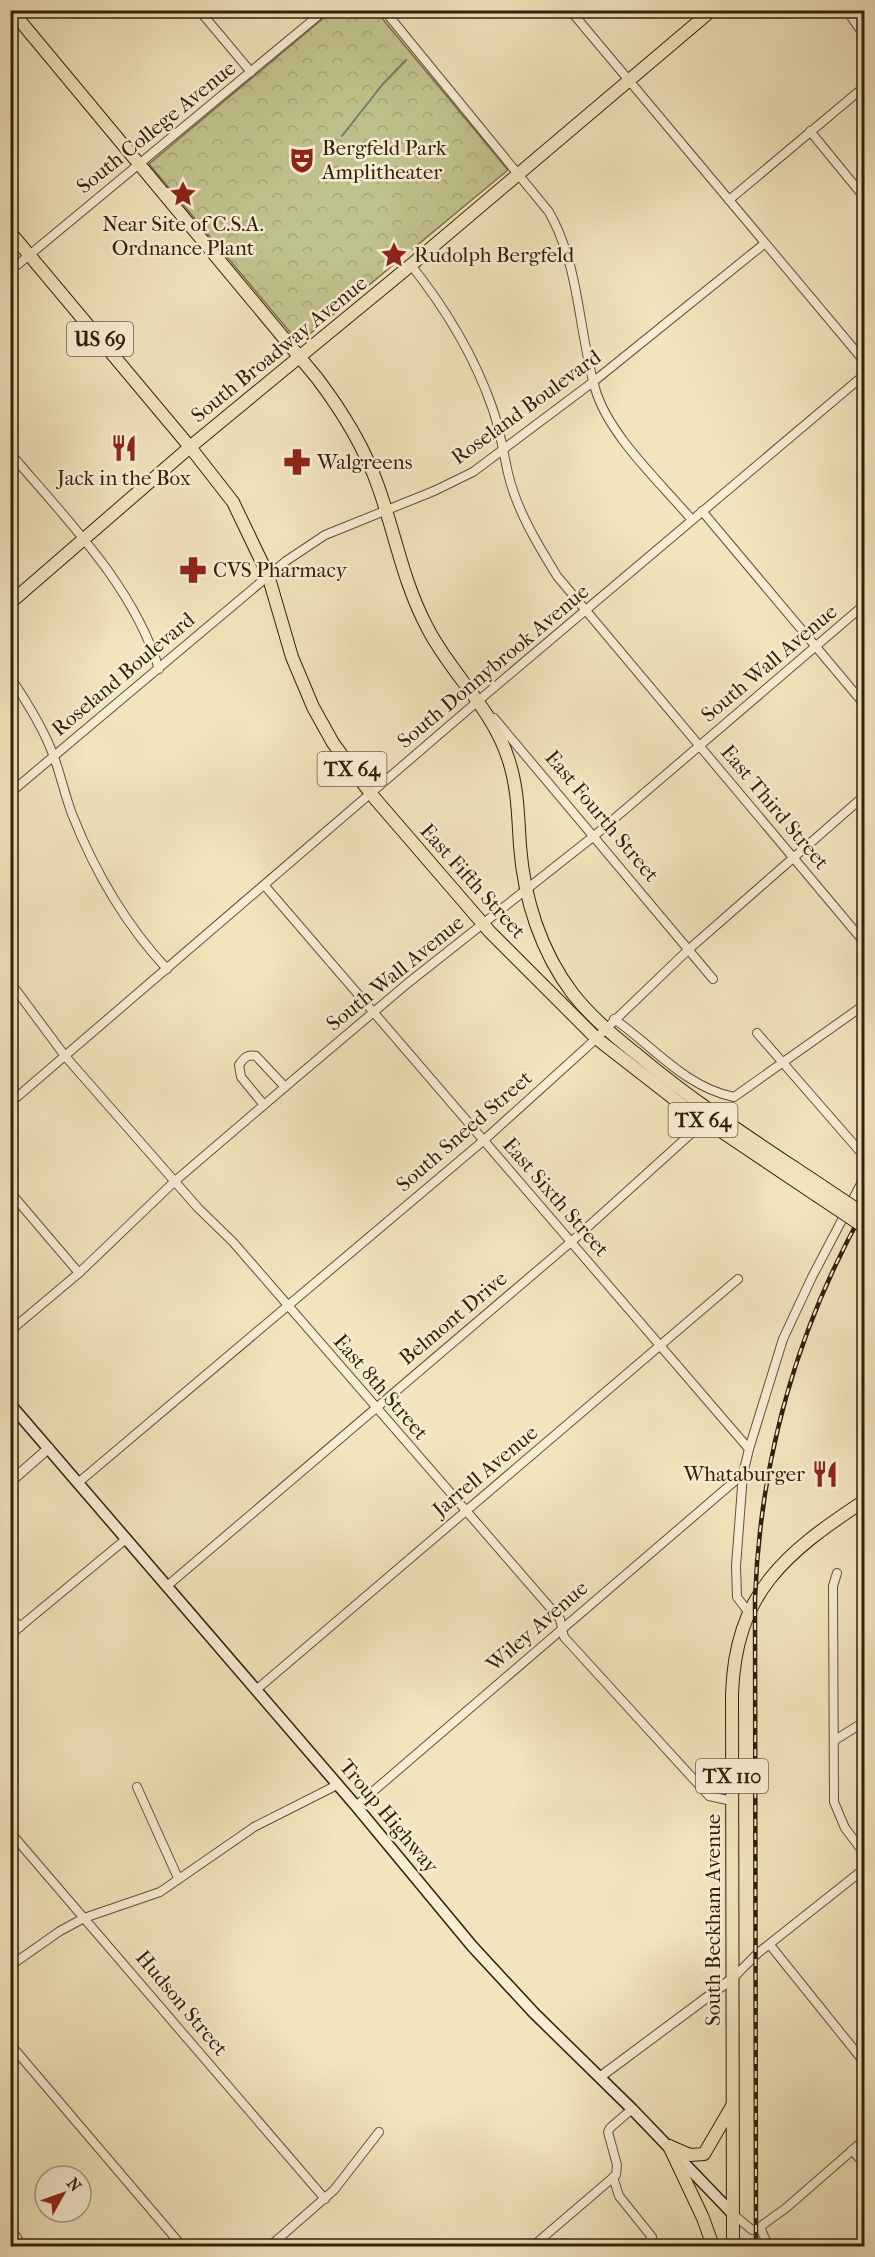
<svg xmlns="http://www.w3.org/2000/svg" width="875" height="2257" viewBox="0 0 875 2257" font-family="'IM FELL French Canon',serif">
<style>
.forest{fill:url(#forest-crowns);stroke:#79714a;stroke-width:1.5}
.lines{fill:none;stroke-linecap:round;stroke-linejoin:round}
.stream{stroke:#727e72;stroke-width:2}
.minor-casing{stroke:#625135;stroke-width:10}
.tertiary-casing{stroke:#625135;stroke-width:11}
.secondary-casing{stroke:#322008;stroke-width:13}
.primary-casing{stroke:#322008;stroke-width:14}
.minor{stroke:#f7edd3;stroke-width:8}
.tertiary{stroke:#f7edd3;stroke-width:9}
.secondary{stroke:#f7edd3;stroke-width:10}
.primary{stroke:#f2e4bc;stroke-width:12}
.rail-casing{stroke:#322008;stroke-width:4.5}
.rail{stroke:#f7edd3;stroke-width:2;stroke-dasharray:7;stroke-linecap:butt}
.primary-bridge-casing{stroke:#322008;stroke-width:14;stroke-linecap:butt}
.primary-bridge{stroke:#f2e4bc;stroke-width:12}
.labels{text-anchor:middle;stroke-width:5;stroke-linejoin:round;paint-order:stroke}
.shield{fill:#f7edd3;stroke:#6d5e45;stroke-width:1.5}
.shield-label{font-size:20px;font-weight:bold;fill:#322008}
.street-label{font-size:21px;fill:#322008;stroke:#f7edd3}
.poi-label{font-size:21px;fill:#322008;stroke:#f7edd3;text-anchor:start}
</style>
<defs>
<pattern id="forest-crowns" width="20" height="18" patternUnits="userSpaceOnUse" patternTransform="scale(1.5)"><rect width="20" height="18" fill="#c0c28d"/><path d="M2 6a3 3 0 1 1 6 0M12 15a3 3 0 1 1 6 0" fill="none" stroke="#a5a678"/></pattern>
</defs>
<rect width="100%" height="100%" fill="#f2e4bc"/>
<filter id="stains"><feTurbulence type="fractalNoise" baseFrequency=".00333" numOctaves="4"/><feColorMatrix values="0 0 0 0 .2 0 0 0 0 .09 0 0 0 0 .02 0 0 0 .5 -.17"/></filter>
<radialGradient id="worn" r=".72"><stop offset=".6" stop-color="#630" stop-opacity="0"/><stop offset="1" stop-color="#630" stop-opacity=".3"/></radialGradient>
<path class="forest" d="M376,11l132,159 -209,173 -150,-179 183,-153z"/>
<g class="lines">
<path class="stream" d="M342,136l40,-51 24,-25"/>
<defs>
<g id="minor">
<path d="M199,10l52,62"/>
<path d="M384,10l165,202c31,55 29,117 46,176 13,47 66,95 97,132"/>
<path d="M570,10l294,351"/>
<path d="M810,131l54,66"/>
<path d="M729,200l135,-113"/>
<path d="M411,265c34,43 63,90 81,142 8,22 11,44 16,66 8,36 30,72 49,103l307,366"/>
<path d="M10,271l315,-261"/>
<path d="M10,453c56,66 123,132 149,216"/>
<path d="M702,511l162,193"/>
<path d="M10,677c17,25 34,52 44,80 7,19 11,39 18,57 22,56 54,111 95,155"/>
<path d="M494,718l219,261"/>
<path d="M10,793l276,-232 39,-26 109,-44 39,-19 120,-90 171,-138"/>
<path d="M265,886l484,563"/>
<path d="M10,982l55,74 133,152 35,34 327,377 4,18 145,159 23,5"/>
<path d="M614,1019c39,27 71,68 120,78l130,-92"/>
<path d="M757,1033l107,123"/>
<path d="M10,1103l468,-402 386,-326"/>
<path d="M264,1105l-23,-28 -2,-12c5,-7 8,-11 17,-9l29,31"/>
<path d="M10,1192l69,81"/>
<path d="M10,1331l69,-58 96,-92 110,-94 123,-104 186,-147 270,-231"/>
<path d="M79,1482l404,-341 104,-94 101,-97 176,-154"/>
<path d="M837,1573l-4,13 1,216 11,26 19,25"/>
<path d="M167,1586l404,-344 134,-121"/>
<path d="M749,1613l-12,-16 -1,-31 7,-92 6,-25 34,-110 29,-62 52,-99"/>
<path d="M10,1616l10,11"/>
<path d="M10,1635l116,-96"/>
<path d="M256,1690l482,-411"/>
<path d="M835,1740l29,-18"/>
<path d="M137,1787l41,91"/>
<path d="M356,1806l387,-332"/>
<path d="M10,1832l315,367"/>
<path d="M770,1945l94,117"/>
<path d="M10,1966l50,-35 24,-13 76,-26 94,-65 83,-42"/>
<path d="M733,1978l25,-25 106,-84"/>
<path d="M10,2044l172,202"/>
<path d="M852,2150l12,14"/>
<path d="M613,2177l6,19 33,41 -6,9"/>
<path d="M733,2214l19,16 5,-1 29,-21 78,-68"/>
<path d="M10,2227l12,19"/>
<path d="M760,2227l8,19"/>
<path d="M270,2246l64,-56 45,-58"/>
<path d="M533,2246l83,-71 1,-10 -9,-33 2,-4 22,-19"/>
</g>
<g id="tertiary">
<path d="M847,10l17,24"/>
<path d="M10,1482l39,-34"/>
<path d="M600,2077l133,-99"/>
</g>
<path id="secondary" d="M10,1404l346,402 116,140 62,67 98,96 100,104"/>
<g id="primary">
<path d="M11,10l306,368c25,33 47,68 61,108 17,47 25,96 49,141 23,46 65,81 81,131 10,29 10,58 12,88 4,53 21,106 53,148 19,24 42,43 66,62 57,48 120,88 183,130"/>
<path d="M10,232l180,215 43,55 35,73 24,82 21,50 20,36 38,51 119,138 106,106 86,67 134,90"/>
<path d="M10,603l180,-156 221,-182 301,-255"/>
<path d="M669,2146l34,72 10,28"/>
<path d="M669,2146l21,9 14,-1 28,-48"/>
<path d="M733,2246l-1,-551c3,-102 53,-142 132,-194"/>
</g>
</defs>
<use href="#minor" class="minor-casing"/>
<use href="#tertiary" class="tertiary-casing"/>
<use href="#secondary" class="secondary-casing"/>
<use href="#primary" class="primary-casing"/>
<use href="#minor" class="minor"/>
<use href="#tertiary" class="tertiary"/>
<use href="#secondary" class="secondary"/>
<use href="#primary" class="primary"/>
<defs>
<path id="rail" d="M756,2246l-1,-647c5,-139 41,-268 109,-389"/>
</defs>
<use href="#rail" class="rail-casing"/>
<use href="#rail" class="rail"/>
<defs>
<g id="primary-bridge">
<path d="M822,1186l42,28"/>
<path d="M816,1195l48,32"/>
</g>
</defs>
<use href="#primary-bridge" class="primary-bridge-casing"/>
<use href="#primary-bridge" class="primary-bridge"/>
</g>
<defs>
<symbol id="theatre-bare" viewBox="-9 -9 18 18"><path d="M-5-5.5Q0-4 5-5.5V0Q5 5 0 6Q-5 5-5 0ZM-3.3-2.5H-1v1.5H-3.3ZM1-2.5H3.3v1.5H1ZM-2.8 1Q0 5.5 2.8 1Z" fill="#8f2418" stroke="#f7edd3" stroke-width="2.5" paint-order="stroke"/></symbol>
<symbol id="sight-bare" viewBox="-9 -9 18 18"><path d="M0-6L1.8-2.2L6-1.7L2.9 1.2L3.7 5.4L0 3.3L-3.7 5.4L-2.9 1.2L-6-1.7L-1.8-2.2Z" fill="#8f2418" stroke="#f7edd3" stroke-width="2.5" paint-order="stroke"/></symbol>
<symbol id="restaurant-bare" viewBox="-9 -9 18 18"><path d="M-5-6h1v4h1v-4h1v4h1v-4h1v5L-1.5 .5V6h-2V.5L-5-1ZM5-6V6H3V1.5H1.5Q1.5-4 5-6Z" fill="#8f2418" stroke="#f7edd3" stroke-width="2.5" paint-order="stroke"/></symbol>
<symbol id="pharmacy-bare" viewBox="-9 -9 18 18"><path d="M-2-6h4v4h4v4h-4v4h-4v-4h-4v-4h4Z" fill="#8f2418" stroke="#f7edd3" stroke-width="2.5" paint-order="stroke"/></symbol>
</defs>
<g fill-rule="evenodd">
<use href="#theatre-bare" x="283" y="141" width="38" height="38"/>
<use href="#sight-bare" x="164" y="175" width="38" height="38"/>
<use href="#sight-bare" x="375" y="236" width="38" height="38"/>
<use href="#restaurant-bare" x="105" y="429" width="38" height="38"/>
<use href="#pharmacy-bare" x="278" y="443" width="38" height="38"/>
<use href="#pharmacy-bare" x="174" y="551" width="38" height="38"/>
<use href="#restaurant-bare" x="806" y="1455" width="38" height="38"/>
</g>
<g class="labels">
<g class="shield">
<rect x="67" y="322" width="66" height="34" rx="4.5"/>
<rect x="317.5" y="752" width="69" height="34" rx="4.5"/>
<rect x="668.5" y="1103" width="69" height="34" rx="4.5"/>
<rect x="696" y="1759" width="72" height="34" rx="4.5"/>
</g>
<g class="shield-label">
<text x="100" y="346">US 69</text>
<text x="352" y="776">TX 64</text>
<text x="703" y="1127">TX 64</text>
<text x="732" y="1783">TX 110</text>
</g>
<g class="street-label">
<text transform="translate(156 127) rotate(-39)" y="7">South College Avenue</text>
<text transform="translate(279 349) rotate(-39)" y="7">South Broadway Avenue</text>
<text transform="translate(526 407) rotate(-36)" y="7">Roseland Boulevard</text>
<text transform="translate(769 663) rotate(-40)" y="7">South Wall Avenue</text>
<text transform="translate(493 666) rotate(-40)" y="7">South Donnybrook Avenue</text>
<text transform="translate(123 674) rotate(-40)" y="7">Roseland Boulevard</text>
<text transform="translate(775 807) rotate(50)" y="7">East Third Street</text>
<text transform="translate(602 816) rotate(50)" y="7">East Fourth Street</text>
<text transform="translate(473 881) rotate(48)" y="7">East Fifth Street</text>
<text transform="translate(395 973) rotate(-39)" y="7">South Wall Avenue</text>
<text transform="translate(464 1131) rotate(-41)" y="7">South Sneed Street</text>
<text transform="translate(556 1197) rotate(49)" y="7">East Sixth Street</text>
<text transform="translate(453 1318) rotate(-40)" y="7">Belmont Drive</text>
<text transform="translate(381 1387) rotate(49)" y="7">East 8th Street</text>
<text transform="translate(485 1471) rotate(-40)" y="7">Jarrell Avenue</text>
<text transform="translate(537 1626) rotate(-41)" y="7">Wiley Avenue</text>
<text transform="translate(389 1816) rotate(50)" y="7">Troup Highway</text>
<text transform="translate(713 1920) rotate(-90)" y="7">South Beckham Avenue</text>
<text transform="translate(182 2003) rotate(50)" y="7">Hudson Street</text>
</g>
<g class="poi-label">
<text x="322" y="155">Bergfeld Park<tspan x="322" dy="24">Amplitheater</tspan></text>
<text x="183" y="231" text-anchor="middle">Near Site of C.S.A.<tspan x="183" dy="24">Ordnance Plant</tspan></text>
<text x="414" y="262">Rudolph Bergfeld</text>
<text x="317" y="469">Walgreens</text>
<text x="124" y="485" text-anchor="middle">Jack in the Box</text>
<text x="213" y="577">CVS Pharmacy</text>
<text x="805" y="1481" text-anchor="end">Whataburger</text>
</g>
</g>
<rect width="875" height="2257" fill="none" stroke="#f2e4bc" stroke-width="36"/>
<rect x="12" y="12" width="851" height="2233" fill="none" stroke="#322008" stroke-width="3"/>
<rect x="18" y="18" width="839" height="2221" fill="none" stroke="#322008" stroke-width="1.5"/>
<g transform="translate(63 2194) rotate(50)"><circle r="28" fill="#f7edd3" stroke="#a89b82" stroke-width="1.5"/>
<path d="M0-4.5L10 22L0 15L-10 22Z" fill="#8f2418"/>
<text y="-9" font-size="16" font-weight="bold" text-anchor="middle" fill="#322008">N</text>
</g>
<rect width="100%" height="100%" filter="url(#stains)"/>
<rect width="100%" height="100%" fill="url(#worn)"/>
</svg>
